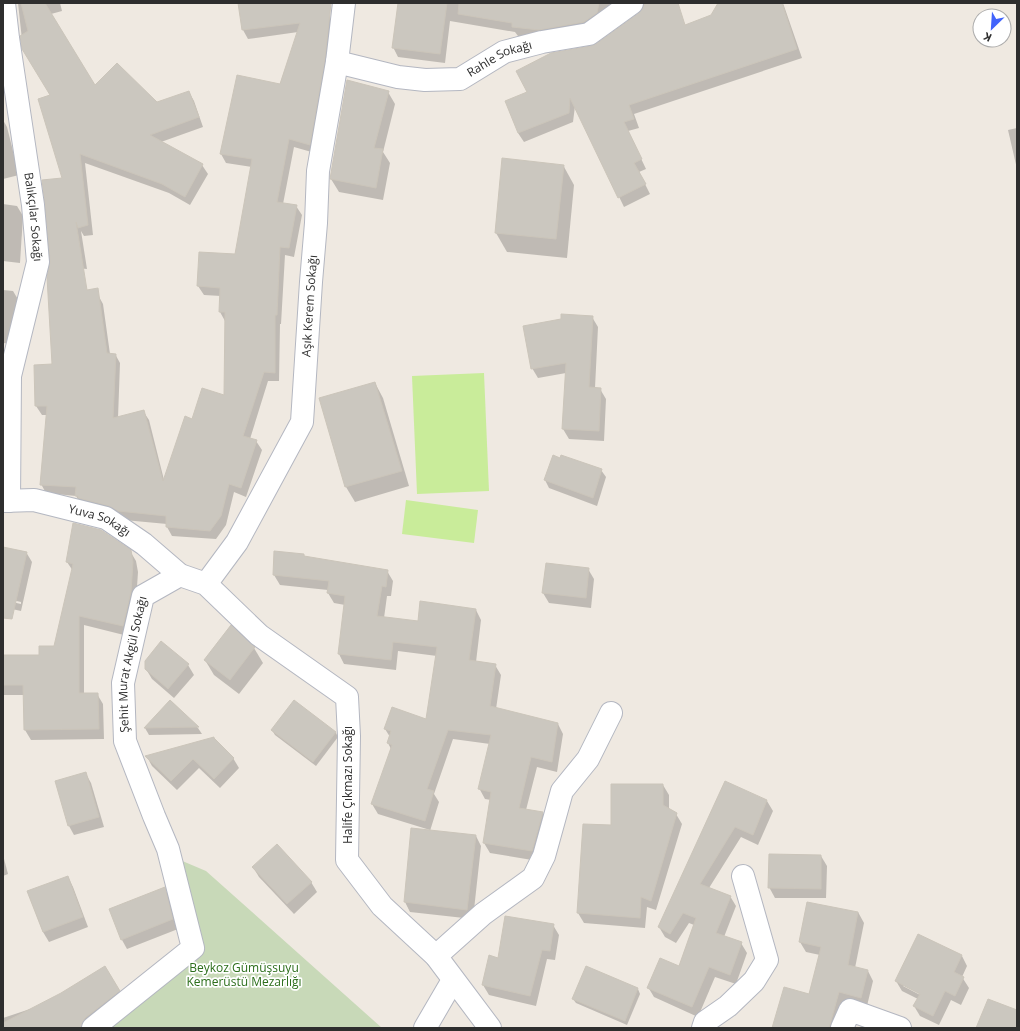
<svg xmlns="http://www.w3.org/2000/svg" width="1020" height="1031" viewBox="0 0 1020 1031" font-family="'Open Sans',sans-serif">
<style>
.cemetery{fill:#c8d9b8}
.pitch{fill:#c9ec9a}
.shadow{fill:#0003;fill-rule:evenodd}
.building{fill:#cbc7bf;stroke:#cbc5ba}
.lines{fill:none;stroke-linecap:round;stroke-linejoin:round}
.minor-casing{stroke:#b4b7c1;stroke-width:24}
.minor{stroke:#fff;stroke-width:22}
.labels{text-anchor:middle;stroke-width:3.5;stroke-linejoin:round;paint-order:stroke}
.street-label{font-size:12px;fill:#2e2e2e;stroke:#fff}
.park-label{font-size:12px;fill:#2c6e1b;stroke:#fff}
</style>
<rect width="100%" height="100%" fill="#efe9e1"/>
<path class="cemetery" d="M180,860l26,11 176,157h-282l97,-79z"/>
<g class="pitch">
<path d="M484,373l5,118 -72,3 -5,-118z"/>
<path d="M406,500l72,10 -4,33 -72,-9z"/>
</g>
<g class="shadow">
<path d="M18,3h42l2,8 -11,3 44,72 62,17 32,-11 5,9 9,26 -42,15 41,23 6,9 -18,31 -21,-12 -84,-30 8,72 -9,1 -3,-5 6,38 -30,-3 7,-87 -13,-84 -28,-46z"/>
<path d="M239,3h74l16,14 5,9 -19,127 -21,-6 -11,57 13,2 6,9 -8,42 -9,-2 -4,69h-1l-1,57h-11l-18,58 6,2 6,9 -16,47 -12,-5 -8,33 -10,14 -44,-3 -5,-9v-3l-43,-4 -43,-16 -5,-8 -30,-3 -5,-9 6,-69h-5l-6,-9 -1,-40 18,-1 45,-70 5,9 7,50h5l5,9 -2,55 25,-7 6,9 15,60 29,-60 32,-23v-76l-5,-9 1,-16 -17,-1 -6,-9 2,-33 36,2 16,-88 -26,-4 -5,-9 59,-69 18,-53 -50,7 -5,-9z"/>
<path d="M399,3h229l-39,28 -44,8 -27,-3 -3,-4 -65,-11 -5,42 -47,-6 -5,-10z"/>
<path d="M645,3h13l27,23 27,-10 7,-13h64l19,55 -168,56 5,14 -11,3 18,38 -7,3 11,22 -26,13 -49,-101 -2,16 -49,20 -6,-9 10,-40 112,-79 4,-6z"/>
<path d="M388,92l7,12 -12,48 7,11 -7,37 -44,-8 -8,-13z"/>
<path d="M3,120l4,7 12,48 -16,4z"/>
<path d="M1017,128v41l-9,-39z"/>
<path d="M563,165l11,20 -7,73 -60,-6 -11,-19z"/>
<path d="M3,204l14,2 6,10 -3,47 -17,-2z"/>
<path d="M3,290l10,1 6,10 -6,43 -10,-1z"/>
<path d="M592,317l6,10 -3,61 5,1 6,10 -2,42 -35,-2 -6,-10 3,-56 -28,5 -6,-10z"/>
<path d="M375,383l8,15 26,88 -54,16 -9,-15 -25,-88z"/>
<path d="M561,459l40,11 5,7 -9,29 -48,-18 -4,-8z"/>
<path d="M3,548l23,4 6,10 -11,49 -18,-4v-7l18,4v-2l-18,-4z"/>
<path d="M130,551l6,10 2,11 -2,30 -8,34 -44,-11v69h13l6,10 1,35 -73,1 -6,-10 -1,-35h-21v-39h37l15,-9 18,-76 -6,-9z"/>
<path d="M304,555l1,3 82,13 6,10 -2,15h-4l-3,22 35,4 57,-12 5,10 -5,42 19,3 6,10 -5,34 62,15 5,10 -6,38 -20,-5 -11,43 17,3 6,10 -11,38 -48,-8 -6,-10 7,-43 -6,-1 -6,-11 11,-44 -37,-5 -19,55 5,8 -9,29 46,5 5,10 -8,73 -63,-7 -5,-10 25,-72 -52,-16 -6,-10 19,-55 -3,-6 2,-6 -5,-8 42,-8 10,-65 -39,-5 -2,19 -52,-6 -5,-10 6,-49 -11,-2 -6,-10v-3l-48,-5 -6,-10z"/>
<path d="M588,569l6,10 -3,29 -42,-5 -6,-10z"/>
<path d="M254,648l9,15 -24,31 -25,-19 -9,-15z"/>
<path d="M188,665l6,10 -20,23 -22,-19 -6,-10z"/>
<path d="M171,701l27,27 4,6 -53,1 -4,-7z"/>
<path d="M272,730l64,3 2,4 -22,29 -41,-31z"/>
<path d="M147,757l86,1 6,10 -19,20 -21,-20 -22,22 -25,-24z"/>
<path d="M86,774l5,9 13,44 -30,8 -5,-9z"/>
<path d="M725,782l42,19 6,10 -15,34 -17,-8 -32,51 21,8 6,10 -12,31 17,6 6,10 -11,31 -21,-7 -17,40 -44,-20 -6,-10 31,-20 15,-42 -5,-2 -13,20 -11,-6 -6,-10z"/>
<path d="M663,785l6,10v14l7,5 6,10 -26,86 -9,-3 -2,21 -61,-5 -6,-10 34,-87z"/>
<path d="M3,855l5,19 -5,2z"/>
<path d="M821,856l6,10 -1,32h-51l-6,-11z"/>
<path d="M253,867l58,15 6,10 -23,22 -35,-37z"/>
<path d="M68,877l5,10 15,40 -39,15 -6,-10 -15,-40z"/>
<path d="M164,888l6,10 8,31 -51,20 -5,-9 -11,-30z"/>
<path d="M858,912l6,11 -9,45 13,3 5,10 -7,29 -28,18h-64l35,-33 11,-40 -14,-3 -6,-10z"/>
<path d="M553,925l6,10 -4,25 -8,-1 -11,47 -47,-11 -6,-10 16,-26z"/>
<path d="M918,935l44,21 5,10 -5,11 7,11 -8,17 -10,-5 -12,25 -19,-9 -6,-10 4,-7 -16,-8 -6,-10zM903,984l21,11v2l-21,-11z"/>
<path d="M105,968l19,33 -34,27h-87v-10l27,-9 1,1 31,-16z"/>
<path d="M638,989l2,5 -13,31 -51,-22 -3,-4z"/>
</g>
<g class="building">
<path d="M21,3h24l50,82 22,-22 40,39 32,-11 10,26 -49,18 53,29 -18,33 -23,-13 -82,-30 8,71 -10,3 -2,-6 11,68 11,-2 9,65 9,1 -3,64 31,-8 19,71 22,-65 7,3 10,-31 22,7 1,-83h-6l1,-24 -23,-2 2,-34 36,2 17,-95 -32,-5 17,-79 43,9 20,-61 -58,7 -4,-27h93l-6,57 -15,85 -21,-6 -12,63 20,3 -8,43 -9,-1 -3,68h-2v58l-11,-1 -21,64 14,4 -16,48 -12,-4 -8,32 -11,15 -44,-4v-11l-48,-5 -9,-5 -31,-8v-2h-3l1,-9 -36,-2 7,-79h-12l-1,-41 18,-1 -5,-87 3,-16 -5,-57 -3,-24 20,-2 -24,-79 12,-4 -28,-46 -2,-13 8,-5z"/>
<path d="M398,3h49l-7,51 -48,-6z"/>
<path d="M459,3h140l-2,10 -13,9 -45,8 -27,-3v-4l-54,-9z"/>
<path d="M648,3h30l7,22 26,-10 7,-12h64l15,46 -168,56 5,14 -10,3 18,37 -8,4 12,21 -28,14 -48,-100 -1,15 -51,20 -13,-32 22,-9 -11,-21 35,-18 40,-7 5,-2 43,-31 4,-5 1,-4z"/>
<path d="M347,80l42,11 -15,57 9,1 -7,39 -46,-9z"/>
<path d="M502,158l62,7 -8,74 -61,-6z"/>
<path d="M561,314l32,2 -4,71 12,1 -2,43 -37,-2 4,-66 -35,6 -8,-43 38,-7z"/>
<path d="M375,382l27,89 -57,16 -26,-89z"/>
<path d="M553,455l7,3 1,-3 41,14 -9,29 -49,-18z"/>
<path d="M73,523l28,7 30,20 2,12 -2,30 -8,34 -44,-10v77h19l1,36 -75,1 -1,-45h-20v-30h36v-9h15l19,-82 -7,-2z"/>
<path d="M3,547l24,5 -15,67 -9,-1z"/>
<path d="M274,551l30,3v2l84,14 -2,17 -4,-1 -5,30 41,5 2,-20 56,8 -7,51 27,4 -6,42 68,17 -6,39 -21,-5 -12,51 24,4 -11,39 -49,-8 8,-51 -13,-3 13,-54 -43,-5 -21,59 7,2 -9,30 -54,-17 21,-59 -5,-2 4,-12 -7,-2 8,-22 34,12 11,-72 -44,-5 -2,18 -53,-6 7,-58 -18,-3 2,-12 -56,-6z"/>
<path d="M546,563l43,5 -3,30 -44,-5z"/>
<path d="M231,625l24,22 -25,33 -26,-20z"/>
<path d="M161,641l28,23 -21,25 -23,-20v-8z"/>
<path d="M170,700l29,27 -55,1z"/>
<path d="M294,700l42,32 -23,30 -42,-32z"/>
<path d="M214,737v1l20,20 -20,21 -21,-20 -22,22 -26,-25z"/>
<path d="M86,772l13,45 -31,9 -13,-45z"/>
<path d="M725,781l42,19 -14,35 -18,-8 -35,57 31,12 -15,37 26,9 -12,33 -21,-8 -17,40 -45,-19 13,-30 19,8 17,-48 -13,-5 -13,21 -12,-7z"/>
<path d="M611,784h52v21l14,8 -26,88 -10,-4 -1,21 -63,-5 6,-89 28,1z"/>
<path d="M411,828l65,7 -9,75 -63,-8z"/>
<path d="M277,844l35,38 -25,22 -35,-37z"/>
<path d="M769,854l52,1v34l-53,-1z"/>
<path d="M68,876l15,41 -40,15 -16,-41z"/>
<path d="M165,887l8,32 -52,21 -12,-31z"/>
<path d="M807,902l51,10 -10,53 20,5 -7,28 -22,-6 -10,36h-57l12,-41 25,7 12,-47 -22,-5z"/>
<path d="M505,916l49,8 -4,27 -8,-1 -12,46 -48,-11 7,-30 9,3z"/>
<path d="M918,934l44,21 -8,17 10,5 -9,19 -10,-5 -12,25 -20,-10 7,-12 -25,-13z"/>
<path d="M105,966l15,25 -35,27 -3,5 -1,5h-78v-5l58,-30z"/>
<path d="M586,966l52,22 -13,33 -53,-22z"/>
<path d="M988,999l29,11v18h-41z"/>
</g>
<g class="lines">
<defs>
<g id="minor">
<path id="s1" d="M4,3l4,35 25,167 5,57 -28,114 -1,125"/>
<path id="s2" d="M337,62l61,15 27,3 35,-1 44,-27 38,-10 47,-8 43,-31"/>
<path id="s3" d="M3,501l31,-1 72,18 38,26 36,31 26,9 53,51 88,62 2,39 -2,124 35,46 54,50 54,72"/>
<path id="s4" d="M206,584l31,-42 65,-120 9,-140 5,-59 2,-52 19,-109 7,-59"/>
<path d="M436,956l47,-42 50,-36 11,-22 18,-65 26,-32 23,-46"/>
<path id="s5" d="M93,1028l100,-80 -25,-99 -14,-33 -29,-75 -2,-58 20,-87 37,-21"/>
<path d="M425,1028l28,-48"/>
<path d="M703,1028l2,-6 23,-16 26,-25 13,-21 -24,-84"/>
<path d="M842,1028l8,-18 50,18"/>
</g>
</defs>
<use href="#minor" class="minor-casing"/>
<use href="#minor" class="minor"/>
</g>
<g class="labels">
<g class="street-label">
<text dy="4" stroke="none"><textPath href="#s2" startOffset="170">Rahle Sokağı</textPath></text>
<text dy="4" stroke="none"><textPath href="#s1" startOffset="216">Balıkçılar Sokağı</textPath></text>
<text dy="4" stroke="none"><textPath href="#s4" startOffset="305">Aşık Kerem Sokağı</textPath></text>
<text dy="4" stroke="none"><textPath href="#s3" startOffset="100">Yuva Sokağı</textPath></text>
<text dy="4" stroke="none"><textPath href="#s5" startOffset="424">Şehit Murat Akgül Sokağı</textPath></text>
<text transform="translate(348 785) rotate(-90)" y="4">Halife Çıkmazı Sokağı</text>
</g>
<g class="park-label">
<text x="244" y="972">Beykoz Gümüşsuyu<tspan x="244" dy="14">Kemerüstü Mezarlığı</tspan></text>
</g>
</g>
<rect width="1020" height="1031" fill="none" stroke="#2e2e2e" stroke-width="8"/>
<g transform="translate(992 28) rotate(205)"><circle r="19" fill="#ffffff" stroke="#ababab"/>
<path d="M0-3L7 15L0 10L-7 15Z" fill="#4264fb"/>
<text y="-6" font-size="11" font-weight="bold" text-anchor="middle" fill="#2e2e2e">K</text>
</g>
</svg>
